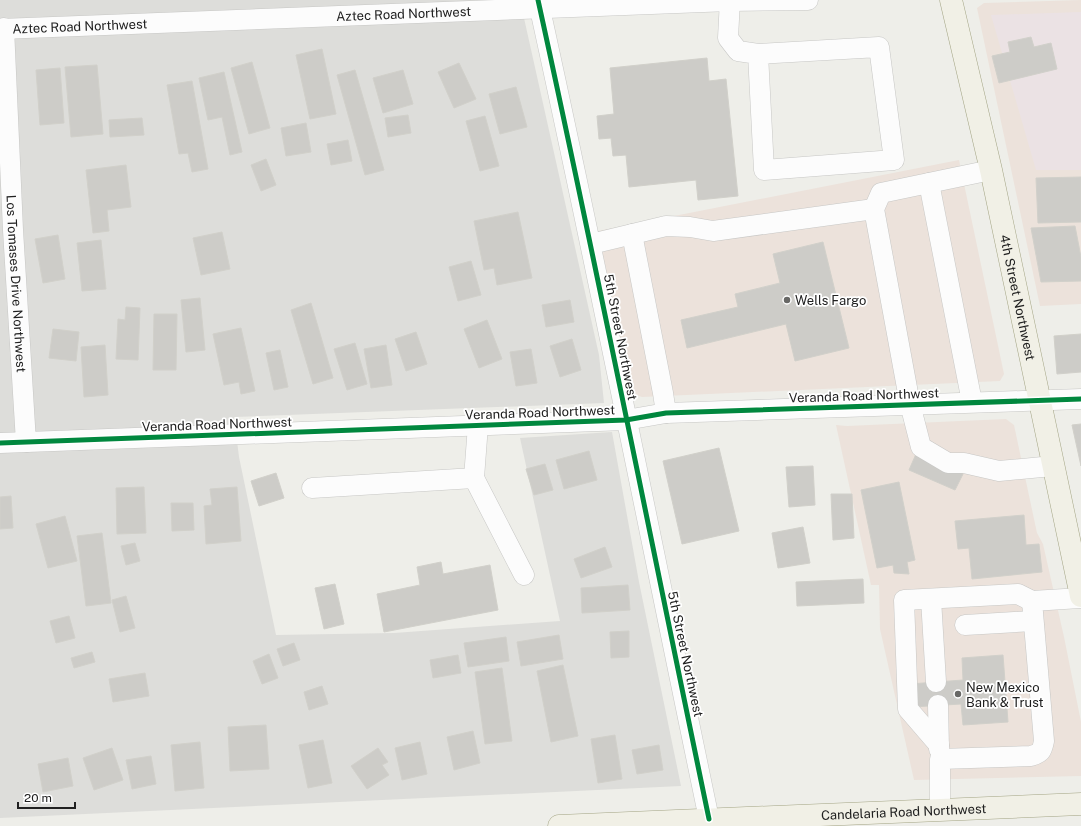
<svg xmlns="http://www.w3.org/2000/svg" width="1081" height="826" viewBox="0 0 1081 826" font-family="'Public Sans',sans-serif">
<style>
.residential{fill:#ddddda}
.commercial{fill:#ece2db}
.industrial{fill:#ebe2e4}
.building{fill:#cdccc8;stroke:#d1d0ca}
.lines{fill:none;stroke-linecap:round;stroke-linejoin:round}
.minor-casing{stroke:#c7c7c5;stroke-width:21}
.major-casing{stroke:#a4a585;stroke-width:23}
.minor{stroke:#fcfcfc;stroke-width:20}
.major{stroke:#f1f0e6;stroke-width:22}
.cycleway-casing{stroke:#fff;stroke-width:8}
.cycleway{stroke:#00873e;stroke-width:5}
.poi-dot{fill:#686866;stroke:#fff;stroke-width:1.5}
.labels{text-anchor:middle;stroke-width:3.5;stroke-linejoin:round;paint-order:stroke}
.street-label{font-size:13px;fill:#202020;stroke:#fff}
.poi-label{font-size:13px;fill:#202020;stroke:#fff;text-anchor:start}
</style>
<rect width="100%" height="100%" fill="#eeeee9"/>
<path class="residential" d="M0,0h520l79,355 5,48 -370,14 5,40 37,178 118,-2 166,-12 -40,-183 92,-6 27,150 42,204 -681,32z"/>
<g class="commercial">
<path d="M1081,0v304l-41,2 -63,-298 7,-5z"/>
<path d="M959,160l45,214 -4,7 -358,16 -8,-3 -5,-8 -31,-155z"/>
<path d="M1006,419l8,6 23,108 6,11 21,93 17,85v54l-167,4 -34,-151 -1,-44h-8l-35,-160 11,1z"/>
</g>
<path class="industrial" d="M1081,12v158h-45l-45,-155z"/>
<g class="building">
<path d="M1031,37l3,10 17,-4 6,26 -58,14 -7,-27 18,-4 -2,-10z"/>
<path d="M322,49l14,65 -26,5 -14,-64z"/>
<path d="M707,58l2,23 17,-2 12,117 -40,4 -2,-20 -67,7 -3,-32 -13,1 -2,-18 -12,1 -2,-23 17,-2 -4,-46z"/>
<path d="M252,62l18,66 -21,6 -18,-66z"/>
<path d="M459,63l17,36 -22,9 -16,-36z"/>
<path d="M97,65l6,69 -32,3 -6,-70z"/>
<path d="M60,68l4,55 -24,2 -4,-55z"/>
<path d="M355,70l29,100 -19,5 -28,-100z"/>
<path d="M403,70l10,34 -30,9 -10,-35z"/>
<path d="M224,72l18,80 -12,3 -8,-38 -14,3 -9,-42z"/>
<path d="M192,81l16,88 -16,3 -4,-19 -9,1 -12,-69z"/>
<path d="M516,87l11,40 -27,7 -11,-40z"/>
<path d="M408,115l3,18 -23,4 -3,-19z"/>
<path d="M485,116l14,50 -19,5 -14,-50z"/>
<path d="M142,118l2,17 -34,2 -1,-17z"/>
<path d="M306,123l5,29 -25,4 -5,-28z"/>
<path d="M348,140l4,21 -21,4 -4,-21z"/>
<path d="M266,159l10,26 -15,6 -10,-26z"/>
<path d="M126,165l5,42 -24,3 2,21 -16,2 -7,-63z"/>
<path d="M1081,177v45l-43,1 -2,-45z"/>
<path d="M518,212l14,66 -35,7 -3,-17 -10,2 -10,-49z"/>
<path d="M1075,226l6,31v24l-40,1 -10,-54z"/>
<path d="M222,232l8,37 -29,6 -8,-37z"/>
<path d="M58,235l7,44 -22,4 -8,-44z"/>
<path d="M101,240l5,49 -24,2 -5,-48z"/>
<path d="M823,242l26,106 -54,13 -9,-37 -99,24 -6,-28 57,-13 -3,-13 45,-11 -7,-29z"/>
<path d="M471,261l10,34 -23,6 -9,-34z"/>
<path d="M200,298l5,52 -19,2 -5,-52z"/>
<path d="M570,300l4,22 -28,5 -4,-22z"/>
<path d="M311,303l22,75 -20,6 -22,-74z"/>
<path d="M126,307l14,1 -2,52 -22,-1 2,-40 7,1z"/>
<path d="M154,314h23l-1,56h-23z"/>
<path d="M487,320l15,39 -23,9 -15,-39z"/>
<path d="M241,328l14,63 -14,3 -2,-12 -15,3 -11,-51z"/>
<path d="M53,329l26,3 -3,29 -27,-3z"/>
<path d="M416,332l11,32 -21,7 -11,-32z"/>
<path d="M1081,334v38l-24,2 -3,-38z"/>
<path d="M572,339l9,31 -21,7 -10,-31z"/>
<path d="M355,343l12,41 -20,6 -13,-41z"/>
<path d="M105,345l3,50 -24,2 -3,-50z"/>
<path d="M386,345l6,40 -21,3 -7,-39z"/>
<path d="M531,349l6,34 -21,3 -6,-34z"/>
<path d="M280,350l8,37 -14,3 -8,-37z"/>
<path d="M1081,424v42l-9,-41z"/>
<path d="M719,448l20,83 -57,13 -19,-83z"/>
<path d="M589,451l8,29 -33,9 -8,-29z"/>
<path d="M916,454l47,20 -8,16 -46,-20z"/>
<path d="M545,464l8,26 -19,5 -8,-26z"/>
<path d="M813,466l2,39 -26,2 -3,-40z"/>
<path d="M276,473l8,25 -25,8 -8,-25z"/>
<path d="M899,482l16,78 -8,2 2,12 -15,-1 -1,-8 -16,3 -16,-78z"/>
<path d="M144,487l2,46 -29,1 -1,-46z"/>
<path d="M237,487l4,54 -35,3 -2,-38 8,-1 -2,-16z"/>
<path d="M831,494h21l2,44 -21,2z"/>
<path d="M11,496l2,32 -13,1v-32z"/>
<path d="M171,503h22l1,27 -22,1z"/>
<path d="M1024,515l2,30 13,-1 3,28 -70,7 -3,-31 -11,1 -3,-28z"/>
<path d="M65,516l12,45 -29,7 -12,-44z"/>
<path d="M803,527l7,36 -32,5 -6,-35z"/>
<path d="M102,533l9,70 -25,3 -9,-70z"/>
<path d="M135,543l5,18 -14,4 -5,-19z"/>
<path d="M605,547l7,20 -31,11 -7,-19z"/>
<path d="M441,562l2,12 47,-9 8,45 -114,22 -7,-38 43,-9 -3,-18z"/>
<path d="M863,579l1,24 -67,3 -1,-24z"/>
<path d="M335,584l9,40 -20,5 -9,-41z"/>
<path d="M628,585l2,25 -48,3 -1,-25z"/>
<path d="M126,596l9,32 -15,4 -8,-32z"/>
<path d="M69,616l6,22 -19,5 -6,-22z"/>
<path d="M629,631v26l-18,1 -1,-26z"/>
<path d="M559,635l4,24 -42,7 -4,-24z"/>
<path d="M506,637l3,24 -41,6 -4,-24z"/>
<path d="M294,643l6,17 -17,6 -6,-17z"/>
<path d="M92,652l3,10 -21,6 -3,-10z"/>
<path d="M269,654l9,24 -16,6 -9,-23z"/>
<path d="M458,655l3,18 -28,5 -3,-18z"/>
<path d="M1003,655l5,67 -45,3 -2,-21 -49,3 -2,-23 53,-4 -1,-22z"/>
<path d="M563,665l15,71 -27,6 -14,-71z"/>
<path d="M502,668l10,73 -27,3 -10,-72z"/>
<path d="M145,673l4,23 -36,6 -4,-23z"/>
<path d="M322,686l6,18 -19,6 -5,-18z"/>
<path d="M266,725l3,44 -39,2 -2,-44z"/>
<path d="M473,731l7,32 -26,7 -7,-33z"/>
<path d="M615,735l7,44 -24,4 -7,-44z"/>
<path d="M323,740l9,43 -24,5 -9,-43z"/>
<path d="M200,742l4,46 -29,3 -4,-46z"/>
<path d="M420,742l7,32 -25,6 -7,-32z"/>
<path d="M659,745l4,25 -26,4 -5,-24z"/>
<path d="M112,748l11,32 -29,10 -11,-32z"/>
<path d="M378,748l10,14 -6,3 7,10 -22,14 -16,-23z"/>
<path d="M151,756l5,28 -24,5 -6,-29z"/>
<path d="M68,758l5,28 -30,6 -5,-28z"/>
</g>
<g class="lines">
<defs>
<g id="minor">
<path d="M538,0c60,272 114,546 171,819"/>
<path d="M730,0l-2,38 10,13 20,3 6,116 130,-10 -15,-113 -121,7"/>
<path id="s1" d="M4,28l9,202 13,212"/>
<path id="s2" d="M0,29l730,-28 78,-1"/>
<path d="M991,170l-110,23 -7,16 36,195 11,43 27,16h16l35,8 54,-5"/>
<path d="M929,183l43,219"/>
<path d="M632,234l31,159 3,20"/>
<path d="M591,244l75,-18 24,1 23,4 161,-22"/>
<path d="M0,443l626,-23 40,-7 415,-14"/>
<path d="M474,478l50,97"/>
<path d="M312,488l162,-10 4,-53"/>
<path d="M931,599l5,83"/>
<path d="M965,625l68,-4"/>
<path d="M938,705l1,44"/>
<path d="M939,745l-31,-36 -4,-109 114,-6 14,7"/>
<path d="M940,809v-50l91,-3c10,-3 11,-5 13,-15l-12,-140 49,-3"/>
</g>
<g id="major">
<path id="s3" d="M951,0l40,170 90,426"/>
<path id="s4" d="M559,826l522,-22"/>
</g>
</defs>
<use href="#minor" class="minor-casing"/>
<use href="#major" class="major-casing"/>
<use href="#minor" class="minor"/>
<use href="#major" class="major"/>
<defs>
<g id="cycleway">
<path d="M538,0c60,272 114,546 171,819"/>
<path d="M0,443l626,-23 40,-7 415,-14"/>
</g>
</defs>
<use href="#cycleway" class="cycleway-casing"/>
<use href="#cycleway" class="cycleway"/>
</g>
<g class="poi-dot">
<circle cx="787" cy="300" r="4"/>
<circle cx="958" cy="694" r="4"/>
</g>
<g class="labels">
<g class="street-label">
<text dy="5" stroke="none"><textPath href="#s2" startOffset="404">Aztec Road Northwest</textPath></text>
<text dy="5" stroke="none"><textPath href="#s2" startOffset="80">Aztec Road Northwest</textPath></text>
<text dy="5" stroke="none"><textPath href="#s1" startOffset="256">Los Tomases Drive Northwest</textPath></text>
<text dy="5" stroke="none"><textPath href="#s3" startOffset="305">4th Street Northwest</textPath></text>
<text transform="translate(621 337) rotate(79)" y="5">5th Street Northwest</text>
<text transform="translate(864 395) rotate(-2)" y="5">Veranda Road Northwest</text>
<text transform="translate(540 412) rotate(-2)" y="5">Veranda Road Northwest</text>
<text transform="translate(217 424) rotate(-2)" y="5">Veranda Road Northwest</text>
<text transform="translate(686 654) rotate(78)" y="5">5th Street Northwest</text>
<text dy="5" stroke="none"><textPath href="#s4" startOffset="345">Candelaria Road Northwest</textPath></text>
</g>
<g class="poi-label">
<text x="795" y="305">Wells Fargo</text>
<text x="966" y="692">New Mexico<tspan x="966" dy="15">Bank &amp; Trust</tspan></text>
</g>
</g>
<path d="M18 802v6h57v-6" fill="none" stroke="#202020" stroke-width="2"/>
<text x="24" y="802" font-size="12" fill="#202020" stroke="#ffffff" stroke-width="3" paint-order="stroke">20 m</text>
</svg>
